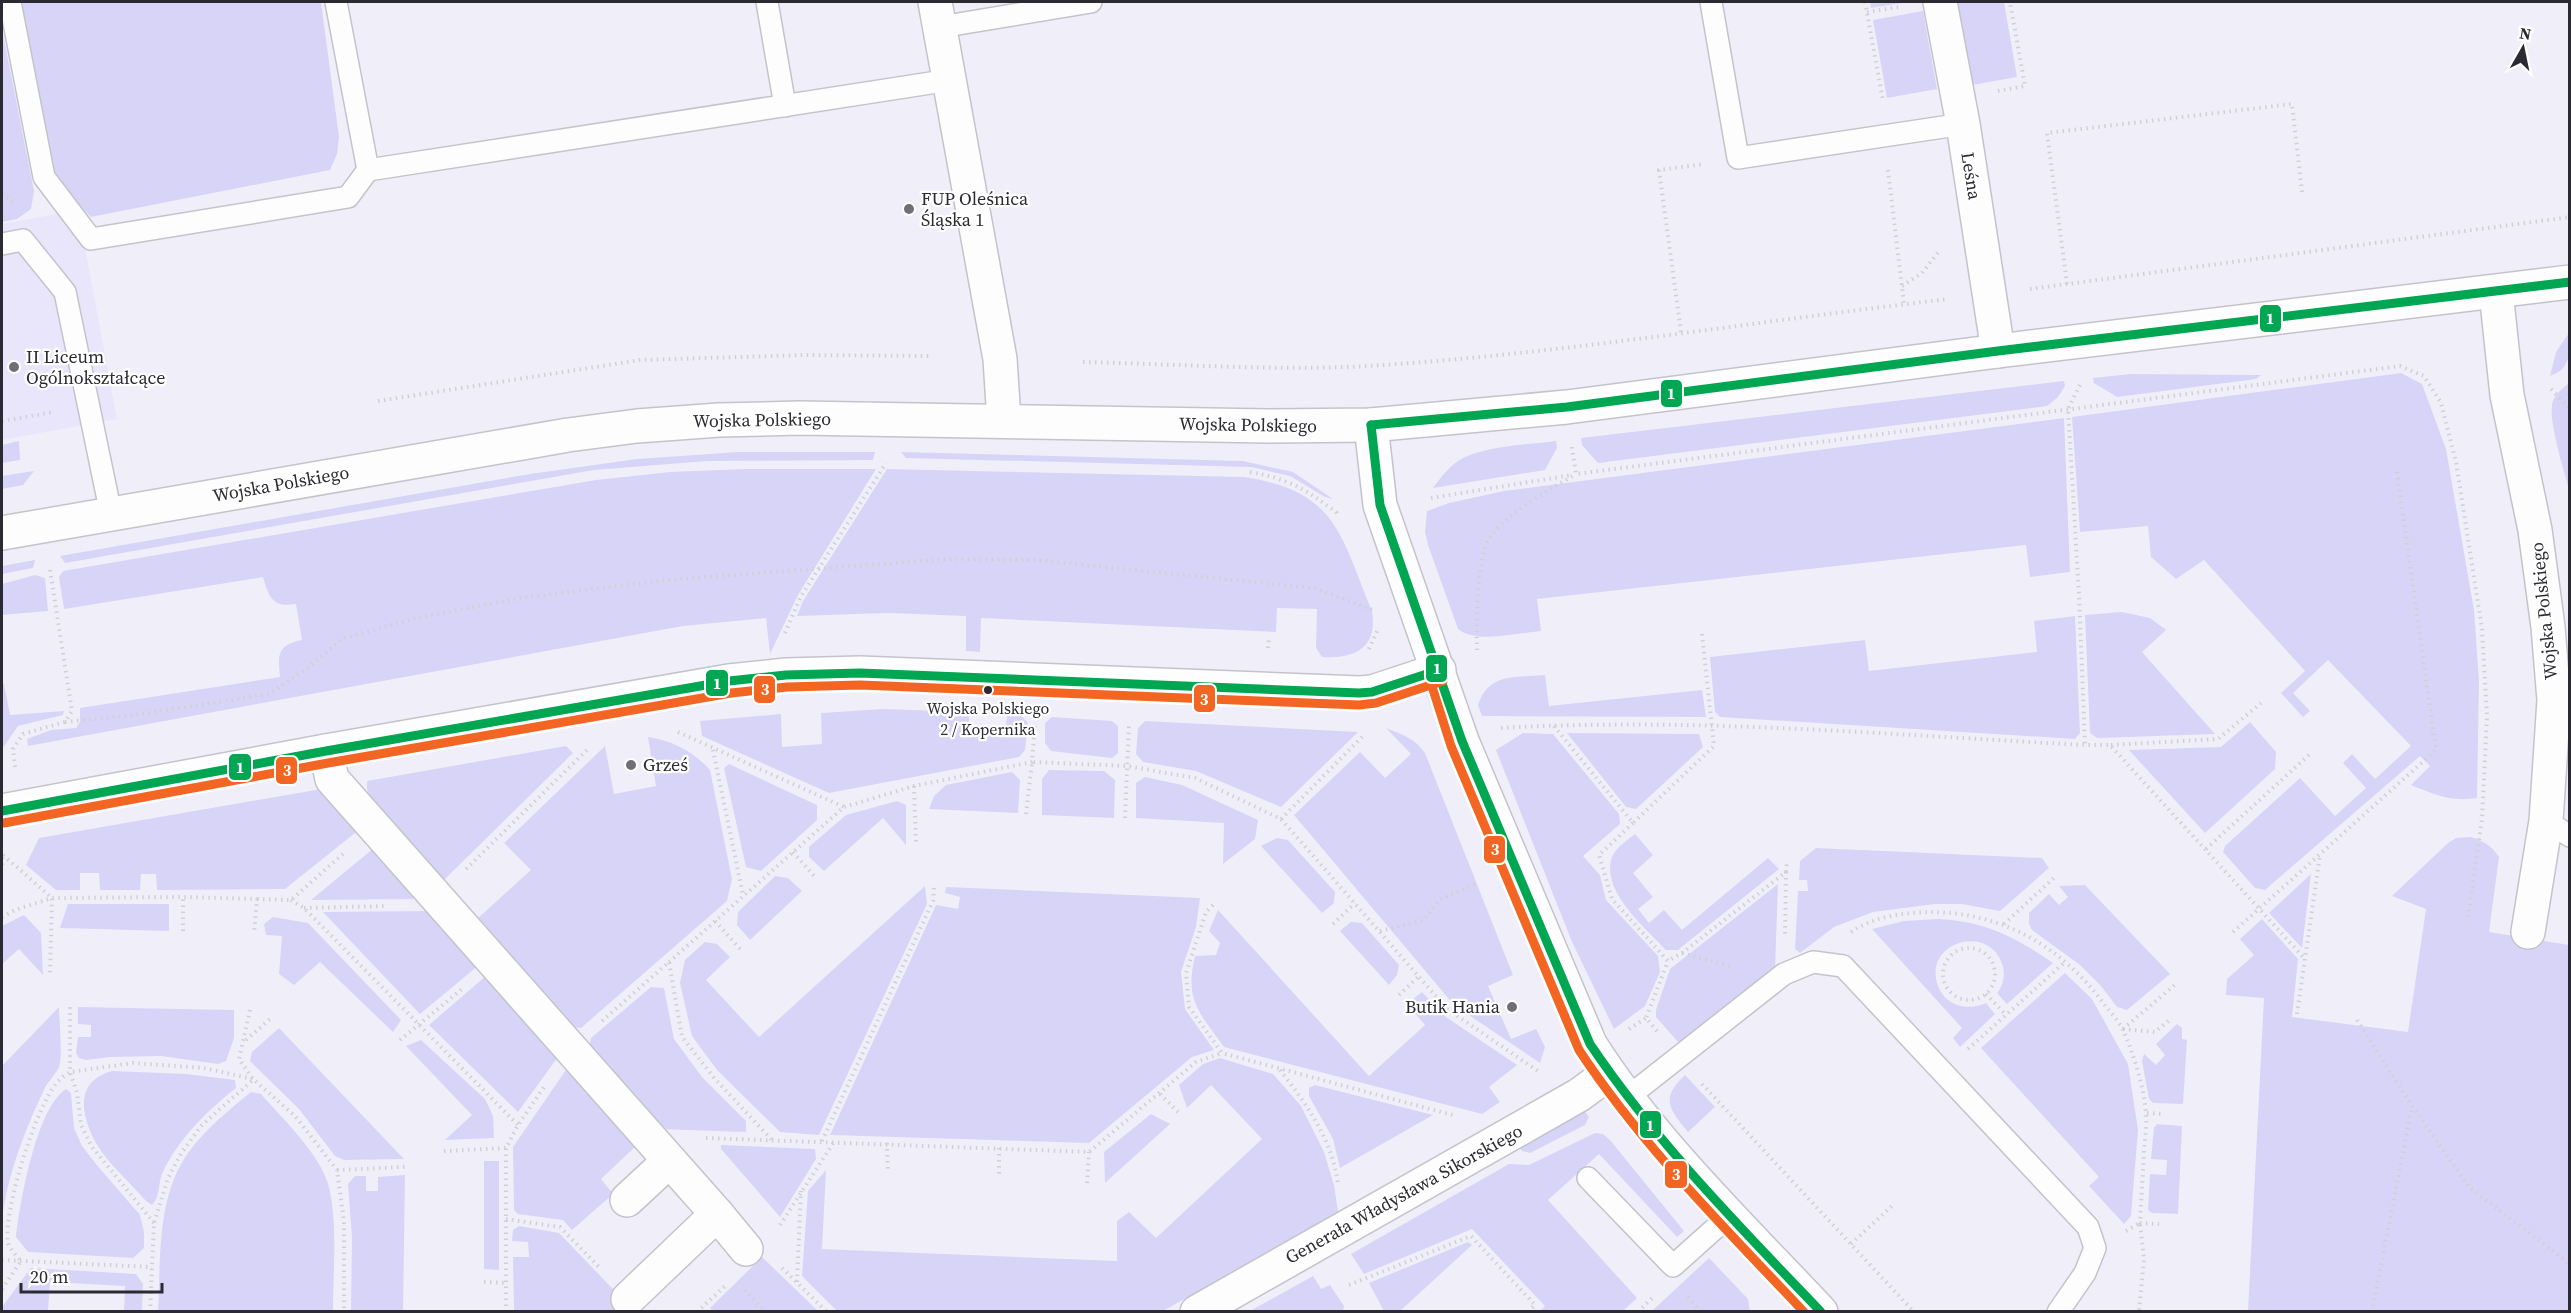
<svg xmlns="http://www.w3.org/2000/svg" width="2571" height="1313" viewBox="0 0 2571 1313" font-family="'Source Serif 4',serif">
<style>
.built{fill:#e9e6fb}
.green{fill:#d8d4f7}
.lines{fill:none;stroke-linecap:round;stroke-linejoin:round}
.lane-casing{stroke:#c4c3cb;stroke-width:24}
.street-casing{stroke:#c4c3cb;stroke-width:36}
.secondary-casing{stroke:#c4c3cb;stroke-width:36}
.path{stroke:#d0d0d4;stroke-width:4;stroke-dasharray:1.5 4.5;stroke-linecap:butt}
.lane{stroke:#fdfdfe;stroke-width:21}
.street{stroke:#fdfdfe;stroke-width:33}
.secondary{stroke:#fdfdfe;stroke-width:33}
.bus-1-casing{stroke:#fff;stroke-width:14}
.bus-2-casing{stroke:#fff;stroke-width:14}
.bus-1{stroke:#00a651;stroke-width:9}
.bus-2{stroke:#f26522;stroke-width:9}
.poi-dot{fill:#706f78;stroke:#fff;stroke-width:2}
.bus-dot{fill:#2b2a32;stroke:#fff;stroke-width:2}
.labels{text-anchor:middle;stroke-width:4.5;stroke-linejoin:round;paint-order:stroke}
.bus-label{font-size:16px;fill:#2b2a32;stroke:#fff}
.street-label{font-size:18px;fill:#2b2a32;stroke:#fff}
.poi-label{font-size:18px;fill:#2b2a32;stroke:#fff;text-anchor:start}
.line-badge{stroke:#fff;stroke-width:2}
.badge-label{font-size:16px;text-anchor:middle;font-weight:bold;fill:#fff}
</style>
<rect width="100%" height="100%" fill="#f0eff9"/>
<path class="built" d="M78,210l39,209 -115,21v-216z"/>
<g class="green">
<path d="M22,2h299l18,135 -2,17 -7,16 -239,47 -38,-39z"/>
<path d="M1870,2h39l-38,6z"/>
<path d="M1958,2h46l13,75 -45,8z"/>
<path d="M1923,11l14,78 -50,9 -14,-78z"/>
<path d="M2,29l32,162 -3,18 -14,10 -15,3z"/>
<path d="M2569,333c1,20 2,36 -19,43l6,-24z"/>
<path d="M2401,373l21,11 24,65 28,161 5,71 -2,117c-27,4 -41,-3 -66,-13l19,-19 -10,-10 -155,134 -10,-2 -32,-36 2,-6 75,-68 35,38 31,-28 -23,-25 9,-9 23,25 36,-33 -83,-86 -35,33 17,18 -7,6 -22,-24 24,-22 -101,-111 -28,19 -25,-22 -3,-31 -68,6 -8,-115z"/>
<path d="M2130,374l131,1 -5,4 -139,18 -23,-14 -1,-5z"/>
<path d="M2064,381l1,5 -7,11 -11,9 -449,57 -16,-18 -1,-7z"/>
<path d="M2569,383v106c-5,-18 -20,-66 -17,-84 1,-10 10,-16 17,-22z"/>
<path d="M2064,418l6,154 -40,5 -4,-32 -489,54 4,32c-24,2 -65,13 -83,-2l-30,-84 -3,-13 2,-21 22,-8 55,-12z"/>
<path d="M19,441l1,19 -18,3v-18z"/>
<path d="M1556,441l1,7 -12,22 -112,18c8,-11 17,-23 30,-30 27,-13 63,-13 93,-17z"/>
<path d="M739,452h136l-2,8 -166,1 -113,9 -529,93 -5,-7 470,-82 107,-15z"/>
<path d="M901,452l342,9 50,11 40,27 -8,-2 -35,-21 -39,-9 -345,-9z"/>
<path d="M746,469h130l-78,126 -28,59 -4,-36 -83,8 -655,120 -1,-7 24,-9 25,-2 4,-6v-14l200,-31c-2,-23 -3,-32 22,-37l-6,-36c-24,4 -27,-7 -33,-27l-199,32 -5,-32 4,-6 533,-91 74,-8z"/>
<path d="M887,469l357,8c93,14 96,57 128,134 6,37 -17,48 -50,46l-6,-9 1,-39 -40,-1 -1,24 -295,-14 -1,34 -14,-1v-35l-78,-3 -91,3 6,-15z"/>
<path d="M34,471l-11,14 -21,4v-13z"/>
<path d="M35,560l-2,8 -31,6v-8z"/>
<path d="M35,575l10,3 3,33 -46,4v-31z"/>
<path d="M2122,612l28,6 16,12 -24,22 73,82 -118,4 -7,-5 -5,-118z"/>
<path d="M2075,616l5,117 -5,6 -355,-22 -5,-5 -5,-55 155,-17 4,31 168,-19 -3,-31z"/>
<path d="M1545,675l4,31 153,-16 4,27 -224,-1 -4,-11c11,-33 37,-27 67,-30z"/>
<path d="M2,684h2l6,31 54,-4 -1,4 -45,11 -16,23z"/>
<path d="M883,709l86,3v16l37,1 1,-15 13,1 8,8 -3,27 -6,7 -190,36 -127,-57 -2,-15 81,-7 1,33 40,-3 -1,-31z"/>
<path d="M1052,717l60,4 6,5v27l-6,5 -61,-7 -6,-8v-20z"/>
<path d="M1145,721l213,11 -77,75 -85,-36 -53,-9 -7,-8 2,-26z"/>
<path d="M2250,722l26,30 -1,17 -70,64 -76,-83 92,-3z"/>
<path d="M1386,728c15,6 30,11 39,25l88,222 -25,11 23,53 25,-10 9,18 -5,16 -86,-58 -160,-190 66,-63 25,26 26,-24z"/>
<path d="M1523,733l30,1 66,80 1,10 -37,32 17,19 6,25 52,56 2,16 -15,34 -31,23 -42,-87 -76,-192z"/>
<path d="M1567,733l132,1 4,13 -67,62 -10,-2z"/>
<path d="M648,737c25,4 45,14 62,33l22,109 -5,22 -146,127 -10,-1 -94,-108 54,-49 -27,-27 101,-97 9,48 42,-8z"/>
<path d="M566,746l7,7 -130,128 -69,-77 -7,-14v-9z"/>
<path d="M729,764l88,41v15l-56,51 -15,-4 -22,-99z"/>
<path d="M1049,770l55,1 11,9 -1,38 -72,-3v-36z"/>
<path d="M1012,772l8,8 -2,33 -89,-4 5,-13 12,-11z"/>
<path d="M1145,777l37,8 76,35 -3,19 -32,25 1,-41 -88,-5v-35z"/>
<path d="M327,788l33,41 -75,60 -128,1 -1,-16h-15l-1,16h-40l-1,-17h-19v17h-24l-30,-25 13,-27z"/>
<path d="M897,801l9,4v40l-23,-27 -59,53 -15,-14v-10l37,-32z"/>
<path d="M1635,834l18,21 -20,18 20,24 -15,12 11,14 15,-13 18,20 86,-72 11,11 -101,81h-12c-20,-22 -66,-59 -54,-93 3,-9 16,-17 23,-23z"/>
<path d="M2471,837c13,4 21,9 28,20l-10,75 80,13v366h-321l16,-313 -38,-3 1,-16 27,-24 -14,-16 22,-20 36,40 -6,58 116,15 18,-123 -34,-13 56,-53 8,-5z"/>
<path d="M1277,838l11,2 47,52 -1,11 -12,10 -61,-67z"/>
<path d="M374,848l47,51 -110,1z"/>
<path d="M1816,848l226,10 7,10 -49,43 -38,-7h-27l-62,8 -39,15 -34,26 -5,-4 3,-58h10l-1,-11h-8l1,-19z"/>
<path d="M2311,874l-9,74 -33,-35z"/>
<path d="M775,876l13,2 14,13 -52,49 -13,-15 1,-13z"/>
<path d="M1778,884l-3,87 -96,72 -23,-26v-7l14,-41z"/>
<path d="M2085,885l85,89 -43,36 -10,-3 -16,-21 -21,-21 -48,-35 -3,-6v-11l20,-19 10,11 9,-8 -9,-11z"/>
<path d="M925,886l2,18 -108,231 -39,-3 -63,-62 -25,-34 -12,-53 5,-23 20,-18 12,2 13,13 -24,23 53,57z"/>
<path d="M946,887l254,11 -4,29 -15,45 4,37 29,41 -22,7 -103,86 -259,-8 106,-230 22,4 2,-12 -15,-4z"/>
<path d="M68,904h101v27l-109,-3z"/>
<path d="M1218,910l151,166 56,-51 -18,-21 15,-12 24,25 71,48 -28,22 11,15 -18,12 -258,-67c-24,-34 -40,-46 -29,-91l21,-1 4,-12 -11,-12z"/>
<path d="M431,911l48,54 -59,49 -97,-102z"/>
<path d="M24,915l17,18 2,42 -24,-26 -17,15v-38z"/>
<path d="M273,917l35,6 93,97 -8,12 -73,-70 -26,23 -15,-11 3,-38 -16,-1 -2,-11z"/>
<path d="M1938,919c47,2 77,18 115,44l-46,41 -10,-11c6,-7 8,-17 6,-26 -11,-44 -78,-27 -66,16 6,22 30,29 49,20l9,11 -35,33 -7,-9 9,-10 -90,-99 32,-8z"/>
<path d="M1351,922l11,1 37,42 -2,10 -8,10 -49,-54z"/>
<path d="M2065,973l27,26 36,65 10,66 -7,86 -7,8 -35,-38 10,-9 -118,-129z"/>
<path d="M487,975l71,82 -40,55 -89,-87z"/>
<path d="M651,987l13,1 10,51 28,38 44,44v11l-86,-3 -71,-81 2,-10z"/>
<path d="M59,1007c0,12 4,51 0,60 -4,8 -11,14 -15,23 -19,40 -37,86 -42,130v-154z"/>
<path d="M78,1007l156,3v28l-8,23 -8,3 -57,-8 -51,1 -24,3 -7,-2 -3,-5 2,-16h13v-12l-13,-1z"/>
<path d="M2177,1024l5,4v11l5,1 -4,64 -30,-1 -4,-4 -7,-38 2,-7 12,11 9,-10 -9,-11z"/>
<path d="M279,1028l125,131 -60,1 -9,-4 -36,-47 -49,-48 2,-9z"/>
<path d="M421,1040l64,59 8,17 1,22 -49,2 27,-25 -66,-69z"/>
<path d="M1220,1058l53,16 28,32 23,46 10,33 4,27 -175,99h-326l-35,-35 6,-85 18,-21 -4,79 295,12v-40l12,-9 27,26 106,-99 -51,-54 -24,23 -8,-23 24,-21z"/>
<path d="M568,1067l68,79 -35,33 12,15 -41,36 -9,-10 -45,-6 -4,-4 -1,-63z"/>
<path d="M112,1071l74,3 49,6 1,8c-29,23 -58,51 -74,86 -4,11 -2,23 -10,31l-6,-4c-15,-18 -39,-38 -50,-58 -15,-29 -22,-61 16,-72z"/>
<path d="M1685,1075l30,32 -27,25c-19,-23 -28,-34 -3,-57z"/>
<path d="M1315,1085l118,30 -93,53 -7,-29 -24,-43v-8z"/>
<path d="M66,1089l5,4 3,35 8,18 14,18 44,51 4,17v16l-11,10 -105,-6 -12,-15c4,-34 20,-129 50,-148z"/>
<path d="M251,1092l10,2c21,24 60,61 68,93 9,39 4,84 4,124h-175c3,-51 -2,-113 30,-158 17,-24 41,-43 63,-61z"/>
<path d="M1584,1110l5,7 -4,8 -55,28 -8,-2 -4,-5z"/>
<path d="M1151,1114l19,10 -65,59 -1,-31z"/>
<path d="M2157,1124l25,2 -4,88 -26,-1 -4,-3 2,-36 16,1 1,-15 -16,-1 3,-31z"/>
<path d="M1595,1133l8,1 7,6 74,91 -7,6 -78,-83 -51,46 89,98 -14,13h-83l5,-5 -73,-77 -108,45 -13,-20 158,-90 20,1z"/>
<path d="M721,1145l94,4 1,10 -36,58 -59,-68z"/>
<path d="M484,1161h15v109l-15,-1z"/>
<path d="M405,1175l-2,136h-52l1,-74 -4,-53 7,-8h11v15h12v-14z"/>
<path d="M519,1226l40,7 75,78h-120l-1,-54h16l-1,-15 -16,-1 1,-11z"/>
<path d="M1468,1242l4,3 -72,66h-16l-15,-28z"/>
<path d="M762,1257l56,54h-105l-3,-3z"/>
<path d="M1709,1258l39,41 2,12h-98z"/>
<path d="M31,1268l105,6 7,10 -1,27h-18l1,-25 -75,-4 -2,29h-46v-4z"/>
<path d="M1313,1276l8,13 9,-4 14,21 -1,5h-93z"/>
</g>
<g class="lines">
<defs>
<g id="lane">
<path d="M10,2l34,175 47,62 257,-42 20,-27"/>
<path d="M336,2l32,168 582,-90"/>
<path d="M767,2l18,104"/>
<path d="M1711,2l27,156 225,-34"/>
<path d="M940,27l151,-25"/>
<path d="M2,244l21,-4 42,52 46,222"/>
<path d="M2546,821l24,15"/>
<path d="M1628,1097l156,-123 29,-12 30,4 245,261 7,21 -10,25 -27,39"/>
<path d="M1588,1178l85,88 57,-51"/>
</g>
<g id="street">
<path d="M935,2l65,357 4,61"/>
<path d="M1940,2l23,122 35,227"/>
<path d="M2496,292l11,103 28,135 13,97 6,73 -8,121 -18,111"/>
<path d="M1371,425l9,80 82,236 128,303c61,97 153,185 231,268"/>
<path d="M326,751l6,28 385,435 -89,85"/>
<path d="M2,811l324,-60 403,-70 57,-6 74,-2 499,20 13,-1 67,-22"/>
<path d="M627,1200l42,-39"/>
<path d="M717,1214l29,35"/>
<path d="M1197,1312l382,-217 30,-22"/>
</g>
<path id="secondary" d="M2,533l566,-98 69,-9 82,-6 81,-2 469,8 102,-1 196,-18 431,-56 572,-69"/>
</defs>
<use href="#lane" class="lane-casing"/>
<use href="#street" class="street-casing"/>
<use href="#secondary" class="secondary-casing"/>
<g class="path">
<path d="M1865,2l18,99"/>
<path d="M1867,12l32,-5"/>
<path d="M1998,91l27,-5 -15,-84"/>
<path d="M1888,170l16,134"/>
<path d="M2,194l14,10"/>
<path d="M2067,284l-20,-151 245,-29 10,88"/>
<path d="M1902,286l20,-13 18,-23"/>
<path d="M2030,289l540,-72"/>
<path d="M1681,332l-22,-162 45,-6"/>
<path d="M1083,362c95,2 191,9 285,4 195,-12 388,-45 581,-67"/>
<path d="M2080,385l-12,24 11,186 6,150"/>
<path d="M2551,389l19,20"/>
<path d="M378,401l262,-41 164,-5 128,1"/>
<path d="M2,421l52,-9"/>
<path d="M1572,447l4,27 824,-108 24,10 17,27 15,59 26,167 5,87 -5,103 -14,98"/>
<path d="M1250,472c39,7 54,16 86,40l2,4"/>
<path d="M1431,498l141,-23"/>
<path d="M785,633l15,-35 86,-135"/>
<path d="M1268,648l1,-10"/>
<path d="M1369,649l9,-20"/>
<path d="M1477,650c-1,-23 0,-90 11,-109 16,-27 61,-51 88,-67"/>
<path d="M65,722l77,-8 127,-20 41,-28 32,-27 70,-20 108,-21 147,-18 282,-21 86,1 279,28 59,22"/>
<path d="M1554,726l79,97 81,-77 -12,-112"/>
<path d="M1501,728c194,-11 390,7 584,17h25l195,214"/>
<path d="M678,732l166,75"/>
<path d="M2111,745l107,-6 43,-36"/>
<path d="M713,750l30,145"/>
<path d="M15,767l-2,-18 10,-15 42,-12 7,-11 -22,-141"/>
<path d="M914,786l2,59"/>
<path d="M1026,814l6,-52 95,4 68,12 86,41 166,190 91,62"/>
<path d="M1125,818l4,-93"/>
<path d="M1281,819l84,-85"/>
<path d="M1633,823l-34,32 13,44 56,62 14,-8 104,-81 -1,65"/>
<path d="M2206,849l105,-96"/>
<path d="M793,852l23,26"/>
<path d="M3,855l49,43 -2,77"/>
<path d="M2,865l1,-11"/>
<path d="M466,869l123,-121"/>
<path d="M1786,872l1,-11"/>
<path d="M257,899l34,1 53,-47"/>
<path d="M291,900l13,8 214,217"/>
<path d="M1213,905l-7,7 -20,61 3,34 33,46 234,63"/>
<path d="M304,908l84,-2"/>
<path d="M2,917l13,-7 37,-12 131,-1 74,2 -3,34"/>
<path d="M715,921l25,28"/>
<path d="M1333,924l22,-21"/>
<path d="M2004,924l52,-48"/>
<path d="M183,931v-34"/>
<path d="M1380,931l44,-11 15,-20 39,-17"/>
<path d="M1851,932c17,-12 39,-17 60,-19 79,-7 147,28 193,91 6,8 15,17 19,26 10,22 22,60 23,84 1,11 -1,24 -2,36 -1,25 -3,49 -4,73l19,1"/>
<path d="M2233,932l203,-182 -39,-278"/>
<circle cx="1969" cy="974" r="26"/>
<path d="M1682,953l52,14"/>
<path d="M669,962l175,-155 70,-21 118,-24 3,-40"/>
<path d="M1986,994l20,21"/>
<path d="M1399,995l20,-19"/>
<path d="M250,1010l-11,49 14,20 42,37 42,54 7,52v90"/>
<path d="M2297,1014l23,-159"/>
<path d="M2357,1020l55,86 57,81 93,71 8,10"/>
<path d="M602,1021l67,-59 13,75 33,42 57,61"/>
<path d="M1629,1029l17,-11"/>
<path d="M2123,1029l54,-46"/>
<path d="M2123,1029l32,3 17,-14"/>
<path d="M1657,1031l-11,-13 22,-57"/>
<path d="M246,1040l24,-21"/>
<path d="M400,1040l62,-51"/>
<path d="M1968,1049l97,-87"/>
<path d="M1280,1070c27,35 52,69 58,114"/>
<path d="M1702,1084l212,228"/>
<path d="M1160,1094l20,20"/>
<path d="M2147,1113l17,1"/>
<path d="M706,1138l383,14 107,-90 26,-9"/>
<path d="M822,1141l111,-240 1,-14"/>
<path d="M887,1143l1,30"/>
<path d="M999,1148v30"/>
<path d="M444,1151l62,-3"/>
<path d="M337,1170l68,-3"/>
<path d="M1087,1183l2,-31"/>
<path d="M506,1219l54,8 41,42"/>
<path d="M154,1223l-62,-76 -11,-22 -4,-32 -7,-21 63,-9 71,5 49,11"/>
<path d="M780,1225l54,-83"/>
<path d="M2126,1231l14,-8 4,36 -5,53"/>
<path d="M1851,1244l44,-41"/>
<path d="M2,1260l150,7"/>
<path d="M782,1268l45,44"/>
<path d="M484,1282l22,1"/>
<path d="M797,1282l4,-91"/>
<path d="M1349,1285l122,-49 64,69 -4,4"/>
<path d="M2,1289l19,-28c-4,-5 -12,-12 -13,-19 -5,-30 28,-135 48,-158 4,-5 9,-9 14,-12v-65"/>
<path d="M745,1290l20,22"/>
<path d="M1688,1297l13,15"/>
<path d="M150,1312l4,-89 14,-45 14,-26 20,-27 51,-45"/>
<path d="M506,1312v-164l12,-23 28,-41"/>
<path d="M697,1312l28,-26"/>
<path d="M1638,1312l16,-16"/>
<path d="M2372,1312l40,-206"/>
</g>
<use href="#lane" class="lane"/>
<use href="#street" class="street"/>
<use href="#secondary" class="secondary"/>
<defs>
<g id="bus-1">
<path d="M1371,425l196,-18 431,-56 572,-69"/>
<path d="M1371,425l9,80 82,236 128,303c66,98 149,182 231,268"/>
<path d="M2,811l324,-60 403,-70 57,-6 74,-2 499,20 13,-1 67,-22"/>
</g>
<g id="bus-2">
<path d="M1428,674l23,72 128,304c64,97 146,178 225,262"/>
<path d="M4,823l324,-60 403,-70 56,-6 73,-2 499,20 17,-2 67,-22"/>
</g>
</defs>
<use href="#bus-1" class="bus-1-casing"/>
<use href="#bus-2" class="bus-2-casing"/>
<use href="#bus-1" class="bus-1"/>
<use href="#bus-2" class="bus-2"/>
</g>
<g class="poi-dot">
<circle cx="909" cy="209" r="6"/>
<circle cx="14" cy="367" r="6"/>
<circle cx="631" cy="765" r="6"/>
<circle cx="1512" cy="1007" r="6"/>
</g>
<circle class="bus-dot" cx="988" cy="690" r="5"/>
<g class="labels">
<g class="bus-label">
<text x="988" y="714">Wojska Polskiego<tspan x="988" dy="21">2 / Kopernika</tspan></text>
</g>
<g class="street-label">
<text transform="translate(1971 176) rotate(81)" y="6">Leśna</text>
<text transform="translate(762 420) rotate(-1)" y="6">Wojska Polskiego</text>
<text transform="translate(1248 425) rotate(1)" y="6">Wojska Polskiego</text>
<text transform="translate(281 484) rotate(-10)" y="6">Wojska Polskiego</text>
<text transform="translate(2544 611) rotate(-96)" y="6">Wojska Polskiego</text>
<text transform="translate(1404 1194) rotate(-29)" y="6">Generała Władysława Sikorskiego</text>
</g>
<g class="poi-label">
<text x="921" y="205">FUP Oleśnica<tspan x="921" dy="21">Śląska 1</tspan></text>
<text x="26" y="363">II Liceum<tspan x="26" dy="21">Ogólnokształcące</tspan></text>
<text x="643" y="771">Grześ</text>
<text x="1500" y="1013" text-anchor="end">Butik Hania</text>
</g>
</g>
<g class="line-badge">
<rect x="2259" y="304" width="23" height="29" rx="6" fill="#00a651"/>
<rect x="1660" y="379" width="23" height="29" rx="6" fill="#00a651"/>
<rect x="1425" y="654" width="23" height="29" rx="6" fill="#00a651"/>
<rect x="705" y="669" width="24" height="28" rx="6" fill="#00a651"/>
<rect x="753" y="675" width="23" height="29" rx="6" fill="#f26522"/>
<rect x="1193" y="684" width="23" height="29" rx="6" fill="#f26522"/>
<rect x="228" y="753" width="24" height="28" rx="6" fill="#00a651"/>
<rect x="275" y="756" width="23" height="29" rx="6" fill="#f26522"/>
<rect x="1483" y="835" width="23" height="29" rx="6" fill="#f26522"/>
<rect x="1639" y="1110" width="23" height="29" rx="6" fill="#00a651"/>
<rect x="1664" y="1160" width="24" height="29" rx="6" fill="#f26522"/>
</g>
<g class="badge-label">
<text x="2270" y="324">1</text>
<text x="1671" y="399">1</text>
<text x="1437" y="674">1</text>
<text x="717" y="689">1</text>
<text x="765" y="695">3</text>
<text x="1204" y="705">3</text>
<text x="240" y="773">1</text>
<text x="287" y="776">3</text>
<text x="1495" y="855">3</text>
<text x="1650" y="1131">1</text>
<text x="1676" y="1180">3</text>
</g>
<rect width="2571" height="1313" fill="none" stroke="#2b2a32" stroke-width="6"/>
<g transform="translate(2523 48) rotate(9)" stroke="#ffffff" stroke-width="4.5" paint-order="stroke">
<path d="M0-4.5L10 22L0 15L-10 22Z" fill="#2b2a32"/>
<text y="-9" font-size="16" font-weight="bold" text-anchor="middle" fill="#2b2a32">N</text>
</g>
<path d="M21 1283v9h141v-9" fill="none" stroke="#2b2a32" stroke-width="3"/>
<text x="30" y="1283" font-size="18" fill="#2b2a32" stroke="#ffffff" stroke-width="4.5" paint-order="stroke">20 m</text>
</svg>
